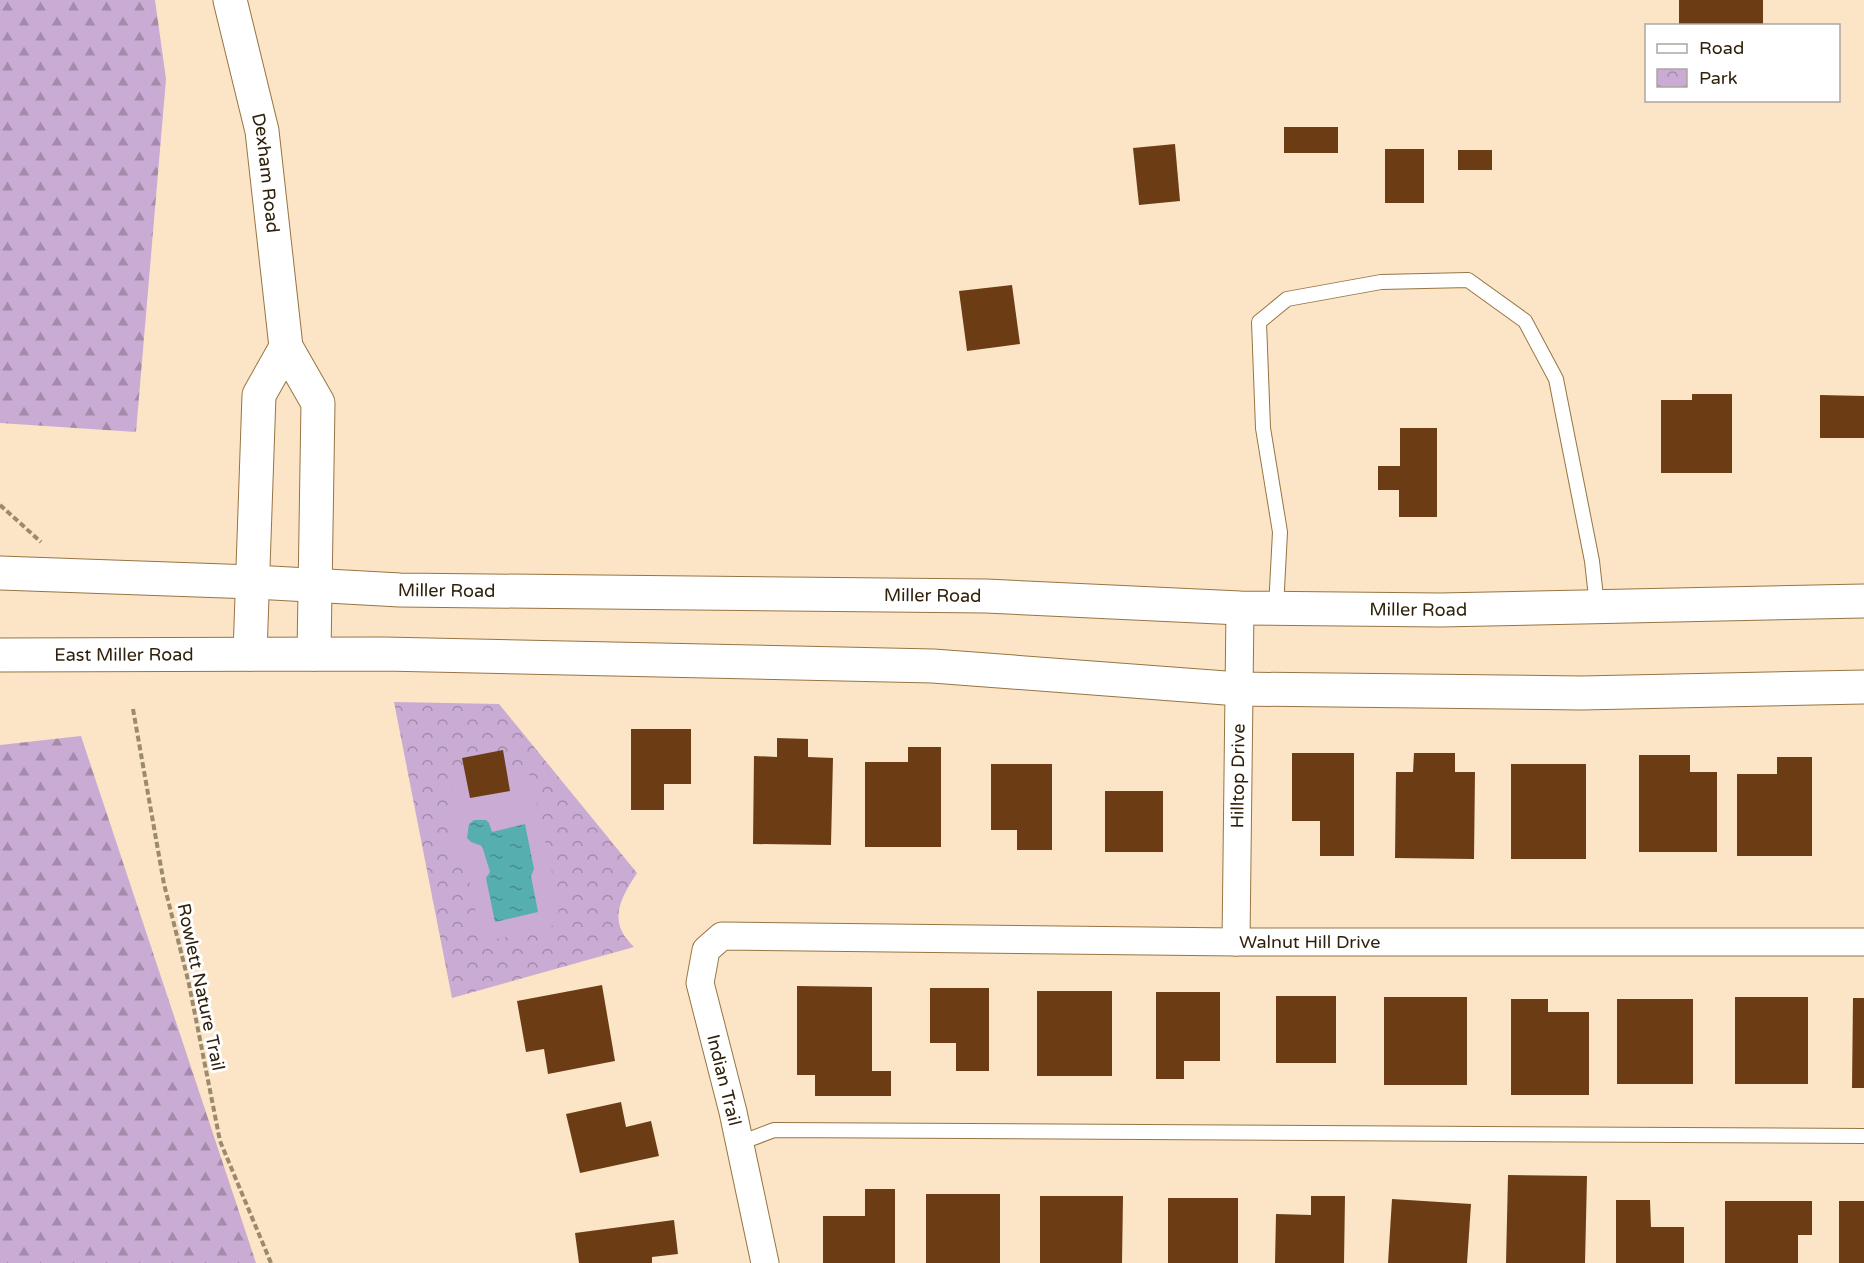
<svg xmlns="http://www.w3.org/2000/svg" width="1864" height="1263" viewBox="0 0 1864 1263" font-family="'Varela Round',sans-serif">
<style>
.forest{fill:url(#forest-firs)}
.park{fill:url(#park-crowns)}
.pitch{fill:#c9abd4}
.water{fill:url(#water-ripples)}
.building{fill:#6c3d15}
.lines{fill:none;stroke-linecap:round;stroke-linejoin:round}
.lane-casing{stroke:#967543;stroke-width:16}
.street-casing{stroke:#967543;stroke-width:29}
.secondary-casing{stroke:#967543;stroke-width:35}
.path{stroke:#9c8a6f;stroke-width:4;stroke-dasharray:6 3;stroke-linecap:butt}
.lane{stroke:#fff;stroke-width:14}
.street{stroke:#fff;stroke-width:27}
.secondary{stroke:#fff;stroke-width:33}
.labels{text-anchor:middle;stroke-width:6;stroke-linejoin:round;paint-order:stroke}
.street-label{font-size:18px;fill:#2f210c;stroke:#fff}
</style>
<defs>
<pattern id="forest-firs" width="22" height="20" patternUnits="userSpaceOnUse" patternTransform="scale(1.5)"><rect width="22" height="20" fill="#c9abd4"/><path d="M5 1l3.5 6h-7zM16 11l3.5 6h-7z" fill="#a48baa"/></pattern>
<pattern id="park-crowns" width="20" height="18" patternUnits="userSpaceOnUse" patternTransform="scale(1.5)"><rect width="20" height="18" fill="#c9abd4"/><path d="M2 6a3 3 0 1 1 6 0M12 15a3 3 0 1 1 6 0" fill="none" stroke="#a48baa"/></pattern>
<pattern id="water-ripples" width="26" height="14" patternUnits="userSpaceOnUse" patternTransform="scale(1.5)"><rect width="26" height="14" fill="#56aeaf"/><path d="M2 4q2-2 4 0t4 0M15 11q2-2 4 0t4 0" fill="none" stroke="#488d8d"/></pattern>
</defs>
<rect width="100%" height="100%" fill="#fbe5c6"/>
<g class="forest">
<path d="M0,0h155l11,79 -30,353 -136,-9z"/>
<path d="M81,736l175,527h-256v-518z"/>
</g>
<path class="park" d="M394,702l105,2 138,169c-17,26 -30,49 -3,74l-182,51z"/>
<path class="pitch" d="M506,767l17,1 8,9 28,127 -1,14 -8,10 -68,14 -17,-80 -16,-20v-13l4,-20 -1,-25 14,-8 4,22 40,-7z"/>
<path class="water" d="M474,820h12l3,3 3,9 33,-8 9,45 -3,7 7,36 -43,10 -9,-44 4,-6 -8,-26 -11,-4 -4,-4 2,-14z"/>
<g class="building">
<rect x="1679" y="0" width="84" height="26"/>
<rect x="1284" y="127" width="54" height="26"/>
<path d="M1175,144l5,57 -41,4 -6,-57z"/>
<rect x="1385" y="149" width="39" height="54"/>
<rect x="1458" y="150" width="34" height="20"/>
<path d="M1012,285l8,59 -53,7 -8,-60z"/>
<path d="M1692,394h40v79h-71v-73h31z"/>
<path d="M1820,395l44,1v42h-44z"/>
<path d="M1400,428h37v89h-38v-27h-21v-24h22z"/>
<path d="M631,729h60v55h-27v26h-33z"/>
<path d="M777,738l31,1v18l25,1 -2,87 -78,-1 1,-88 23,1z"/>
<path d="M908,747h33v100h-76v-85h43z"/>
<path d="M503,750l7,41 -40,7 -8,-40z"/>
<path d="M1292,753h62v103h-34v-35h-28z"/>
<path d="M1414,753h41v19h20l-1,87 -79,-1 1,-86h17z"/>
<path d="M1639,755h51v17h27v80h-78z"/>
<path d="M1777,757h35v99h-75v-82h40z"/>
<path d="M991,764h61v86h-35v-20h-26z"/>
<rect x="1511" y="764" width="75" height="95"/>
<rect x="1105" y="791" width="58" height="61"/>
<path d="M602,985l13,76 -67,13 -4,-25 -18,3 -9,-51z"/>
<path d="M797,986l75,1v84h19v25h-76v-21h-18z"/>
<path d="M930,988h59v83h-33v-28h-26z"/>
<rect x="1037" y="991" width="75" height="85"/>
<path d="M1156,992h64v69h-36v18h-28z"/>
<rect x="1276" y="996" width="60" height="67"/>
<rect x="1384" y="997" width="83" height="88"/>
<rect x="1735" y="997" width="73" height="87"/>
<path d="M1853,998h11v90h-12z"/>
<path d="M1511,999h37v13h41v83h-78z"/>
<rect x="1617" y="999" width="76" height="85"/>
<path d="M621,1102l5,25 25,-6 8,35 -79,17 -14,-59z"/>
<path d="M1508,1175l79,1 -2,87h-79z"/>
<path d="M865,1189h30v74h-72v-47h42z"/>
<rect x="926" y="1194" width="74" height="69"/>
<path d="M1040,1196h83l-1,67h-82z"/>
<path d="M1311,1196h34l-1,67h-69l1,-49 35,1z"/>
<rect x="1168" y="1198" width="70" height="65"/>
<path d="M1392,1199l79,5 -4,59h-79z"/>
<path d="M1616,1200h34l1,27h33v36h-68z"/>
<path d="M1725,1201h87v34h-14v28h-73z"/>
<rect x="1839" y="1201" width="25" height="62"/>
<path d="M674,1220l4,34 -26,3v6h-73l-4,-30z"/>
</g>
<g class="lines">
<defs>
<g id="lane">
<path d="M1276,608l4,-76 -17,-104 -4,-106 28,-23 94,-17 87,-2 57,41 31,58 36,182 5,45"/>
<path d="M740,1143l34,-13 1090,6"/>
</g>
<g id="street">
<path id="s1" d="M1236,942l4,-334"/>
<path id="s2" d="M765,1263l-32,-151 -33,-129 6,-33 16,-14 514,6h628"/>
</g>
<g id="secondary">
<path id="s3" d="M230,0l32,131 24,216 32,56 -4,251"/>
<path id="s4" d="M0,573l253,9 147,8 586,6 254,12 200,2 424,-9"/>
<path d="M250,654l9,-259 27,-48"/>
<path id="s5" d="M0,655l384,-1 549,12 306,23 343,4 282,-6"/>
</g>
</defs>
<use href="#lane" class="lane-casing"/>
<use href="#street" class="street-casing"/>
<use href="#secondary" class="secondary-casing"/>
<g class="path">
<path d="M0,505l41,37"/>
<path d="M133,709l31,175 25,100 31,157 51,122"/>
</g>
<use href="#lane" class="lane"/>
<use href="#street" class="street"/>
<use href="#secondary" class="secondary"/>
</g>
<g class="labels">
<g class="street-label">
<text dy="6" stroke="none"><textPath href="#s3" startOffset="177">Dexham Road</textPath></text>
<text dy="6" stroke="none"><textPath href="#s4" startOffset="447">Miller Road</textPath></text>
<text dy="6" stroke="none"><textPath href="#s4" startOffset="933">Miller Road</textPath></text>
<text dy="6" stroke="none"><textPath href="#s4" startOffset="1419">Miller Road</textPath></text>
<text dy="6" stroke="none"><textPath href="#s5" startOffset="124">East Miller Road</textPath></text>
<text dy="6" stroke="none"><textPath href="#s1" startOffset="166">Hilltop Drive</textPath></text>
<text dy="6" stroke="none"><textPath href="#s2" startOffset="930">Walnut Hill Drive</textPath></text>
<text transform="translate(201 987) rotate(78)" y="6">Rowlett Nature Trail</text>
<text transform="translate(724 1080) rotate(76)" y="6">Indian Trail</text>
</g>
</g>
<rect x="1645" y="24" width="195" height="78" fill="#ffffff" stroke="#aca69e" stroke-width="1.5"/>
<rect x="1657" y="44" width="30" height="9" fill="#ffffff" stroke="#aca69e" stroke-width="1.5"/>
<text x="1699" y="54" font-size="18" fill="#2f210c">Road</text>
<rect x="1657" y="69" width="30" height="18" fill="url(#park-crowns)" stroke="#aca69e" stroke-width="1.5"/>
<text x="1699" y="84" font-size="18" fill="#2f210c">Park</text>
</svg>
